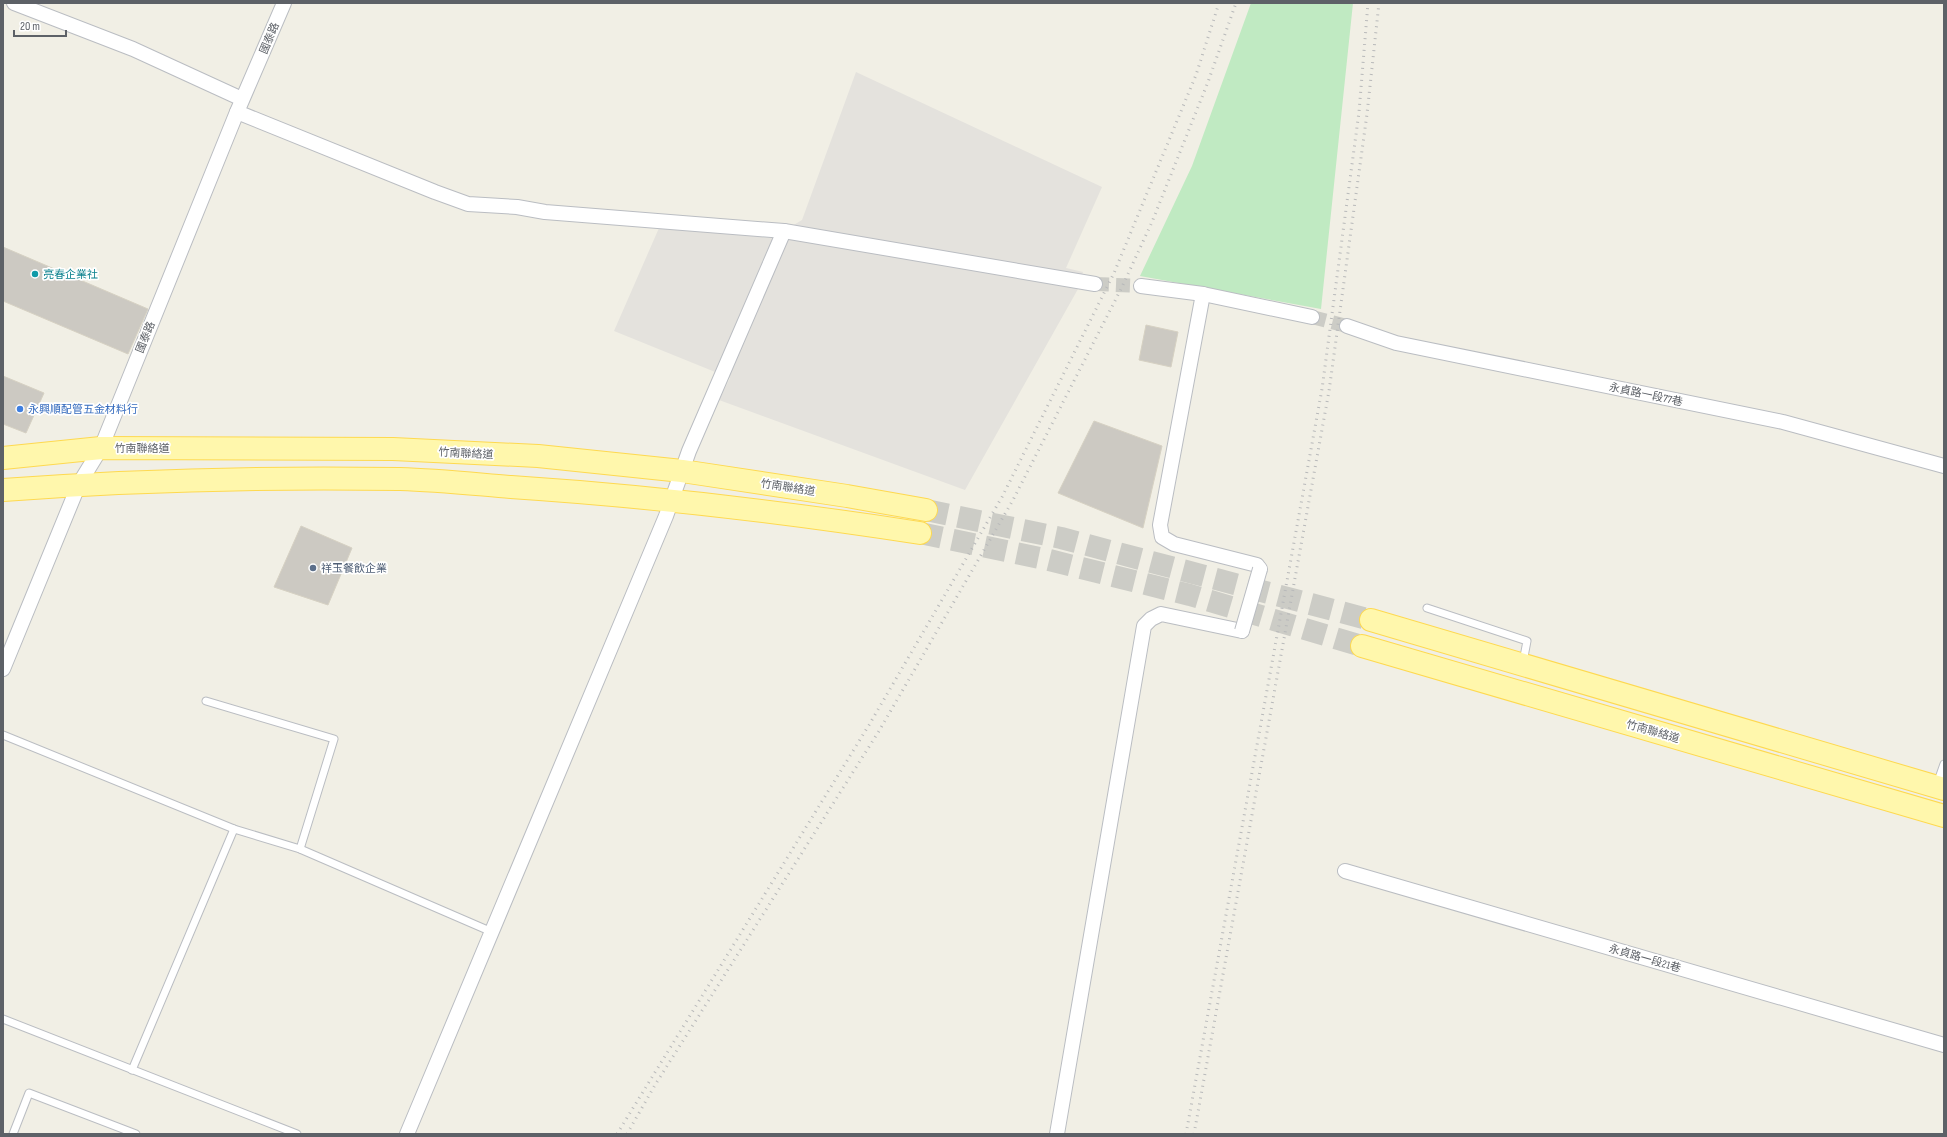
<svg xmlns="http://www.w3.org/2000/svg" width="1947" height="1137" viewBox="0 0 1947 1137" font-family="'Sofia Sans Condensed','Noto Sans TC',sans-serif">
<style>
.industrial{fill:#e4e2dd}
.green{fill:#c0eac2}
.building{fill:#ccc9c2;stroke:#d6d1c3}
.lines{fill:none;stroke-linecap:round;stroke-linejoin:round}
.street-tunnel{stroke:#ccccc6;stroke-width:14;stroke-dasharray:14 7;stroke-linecap:butt}
.primary-tunnel{stroke:#ccccc6;stroke-width:22;stroke-dasharray:22 11;stroke-linecap:butt}
.lane-casing{stroke:#babdc2;stroke-width:9}
.street-casing{stroke:#babdc2;stroke-width:16}
.primary-casing{stroke:#fed950;stroke-width:24}
.lane{stroke:#fff;stroke-width:7}
.street{stroke:#fff;stroke-width:14}
.primary{stroke:#fff7ac;stroke-width:22}
.rail{stroke:#b8b9ba;stroke-width:3;stroke-dasharray:1 5;stroke-linecap:butt}
.street-bridge-casing{stroke:#babdc2;stroke-width:16;stroke-linecap:butt}
.street-bridge{stroke:#fff;stroke-width:14}
.culture-dot{fill:#0f9aa8;stroke:#fff;stroke-width:1.5}
.shop-dot{fill:#3f7fe0;stroke:#fff;stroke-width:1.5}
.service-dot{fill:#5c6f8a;stroke:#fff;stroke-width:1.5}
.labels{text-anchor:middle;stroke-width:3.5;stroke-linejoin:round;paint-order:stroke}
.street-label{font-size:11px;fill:#5d6167;stroke:#fff}
.culture-label{font-size:11px;fill:#0d838f;stroke:#fff;text-anchor:start}
.shop-label{font-size:11px;fill:#366cbe;stroke:#fff;text-anchor:start}
.service-label{font-size:11px;fill:#4e5e75;stroke:#fff;text-anchor:start}
</style>
<rect width="100%" height="100%" fill="#f1efe5"/>
<path class="industrial" d="M856,72l246,115 -36,81 17,4 -5,17 -113,201 -246,-90 11,-22 -116,-47 45,-103 113,10 30,-18z"/>
<path class="green" d="M1251,3h102l-32,306 -181,-33 52,-110z"/>
<g class="building">
<path d="M3,247l145,62 -20,45 -125,-53z"/>
<path d="M1146,325l32,7 -7,35 -32,-7z"/>
<path d="M3,376l41,17 -18,40 -23,-9z"/>
<path d="M1094,421l68,25 -19,82 -85,-35z"/>
<path d="M301,526l51,22 -24,57 -54,-18z"/>
</g>
<g class="lines">
<g class="street-tunnel">
<path d="M1095,284l46,2"/>
<path d="M1312,317l35,9"/>
</g>
<g class="primary-tunnel">
<path d="M926,510l135,28 310,82"/>
<path d="M920,533l129,27 141,35 172,51"/>
</g>
<defs>
<g id="lane">
<path d="M1427,608l100,33 -4,21"/>
<path d="M206,701l128,38 -34,110"/>
<path d="M3,735l231,94 66,20 192,83"/>
<path d="M1937,784l7,-20"/>
<path d="M3,1019l294,115"/>
<path d="M132,1070l102,-241"/>
<path d="M13,1134l16,-41 107,41"/>
</g>
<g id="street">
<path d="M14,3l119,46 109,50"/>
<path d="M237,112l198,80 33,12 49,3 28,5 239,19 311,53"/>
<path d="M1141,286l62,8 109,23"/>
<path d="M1203,294l-43,231 2,12 12,7 83,21 3,4"/>
<path d="M1347,326l49,17 387,79 161,44"/>
<path d="M3,669l76,-185 22,-36 136,-336 47,-109"/>
<path d="M1345,871l599,174"/>
<path d="M407,1134l259,-618 23,-65 95,-220"/>
<path d="M1057,1134l87,-508 7,-7 10,-5 81,17"/>
</g>
<g id="primary">
<path d="M3,458l98,-10 292,1 145,7 144,15 165,25 79,14"/>
<path d="M3,490c132,-10 265,-13 397,-11 37,1 74,5 111,8 137,9 273,25 409,46"/>
<path d="M1371,620l573,169"/>
<path d="M1362,646l582,170"/>
</g>
</defs>
<use href="#lane" class="lane-casing"/>
<use href="#street" class="street-casing"/>
<use href="#primary" class="primary-casing"/>
<use href="#lane" class="lane"/>
<use href="#street" class="street"/>
<use href="#primary" class="primary"/>
<g class="rail">
<path d="M617,1134l252,-409 133,-228 112,-224 82,-198 23,-72"/>
<path d="M627,1134l28,-49 224,-354 134,-231 109,-213 30,-65 56,-140 28,-79"/>
<path d="M1186,1134l136,-745 37,-277 9,-109"/>
<path d="M1194,1134l135,-743 38,-277 12,-111"/>
</g>
<defs>
<path id="street-bridge" d="M1242,631l18,-62"/>
</defs>
<use href="#street-bridge" class="street-bridge-casing"/>
<use href="#street-bridge" class="street-bridge"/>
</g>
<circle class="culture-dot" cx="35" cy="274" r="4"/>
<circle class="shop-dot" cx="20" cy="409" r="4"/>
<circle class="service-dot" cx="313" cy="568" r="4"/>
<g class="labels">
<g class="street-label">
<text transform="translate(269 38) rotate(-67)" y="4">國泰路</text>
<text transform="translate(145 337) rotate(-68)" y="4">國泰路</text>
<text transform="translate(1646 394) rotate(12)" y="4">永貞路一段77巷</text>
<text x="142" y="452">竹南聯絡道</text>
<text transform="translate(466 453) rotate(3)" y="4">竹南聯絡道</text>
<text transform="translate(788 487) rotate(9)" y="4">竹南聯絡道</text>
<text transform="translate(1653 731) rotate(16)" y="4">竹南聯絡道</text>
<text transform="translate(1645 958) rotate(16)" y="4">永貞路一段21巷</text>
</g>
<g class="culture-label">
<text x="43" y="278">亮春企業社</text>
</g>
<g class="shop-label">
<text x="28" y="413">永興順配管五金材料行</text>
</g>
<g class="service-label">
<text x="321" y="572">祥玉餐飲企業</text>
</g>
</g>
<rect width="1947" height="1137" fill="none" stroke="#5d6167" stroke-width="8"/>
<path d="M14 30v6h52v-6" fill="none" stroke="#5d6167" stroke-width="2"/>
<text x="20" y="30" font-size="12" fill="#5d6167" stroke="#ffffff" stroke-width="3" paint-order="stroke">20 m</text>
</svg>
